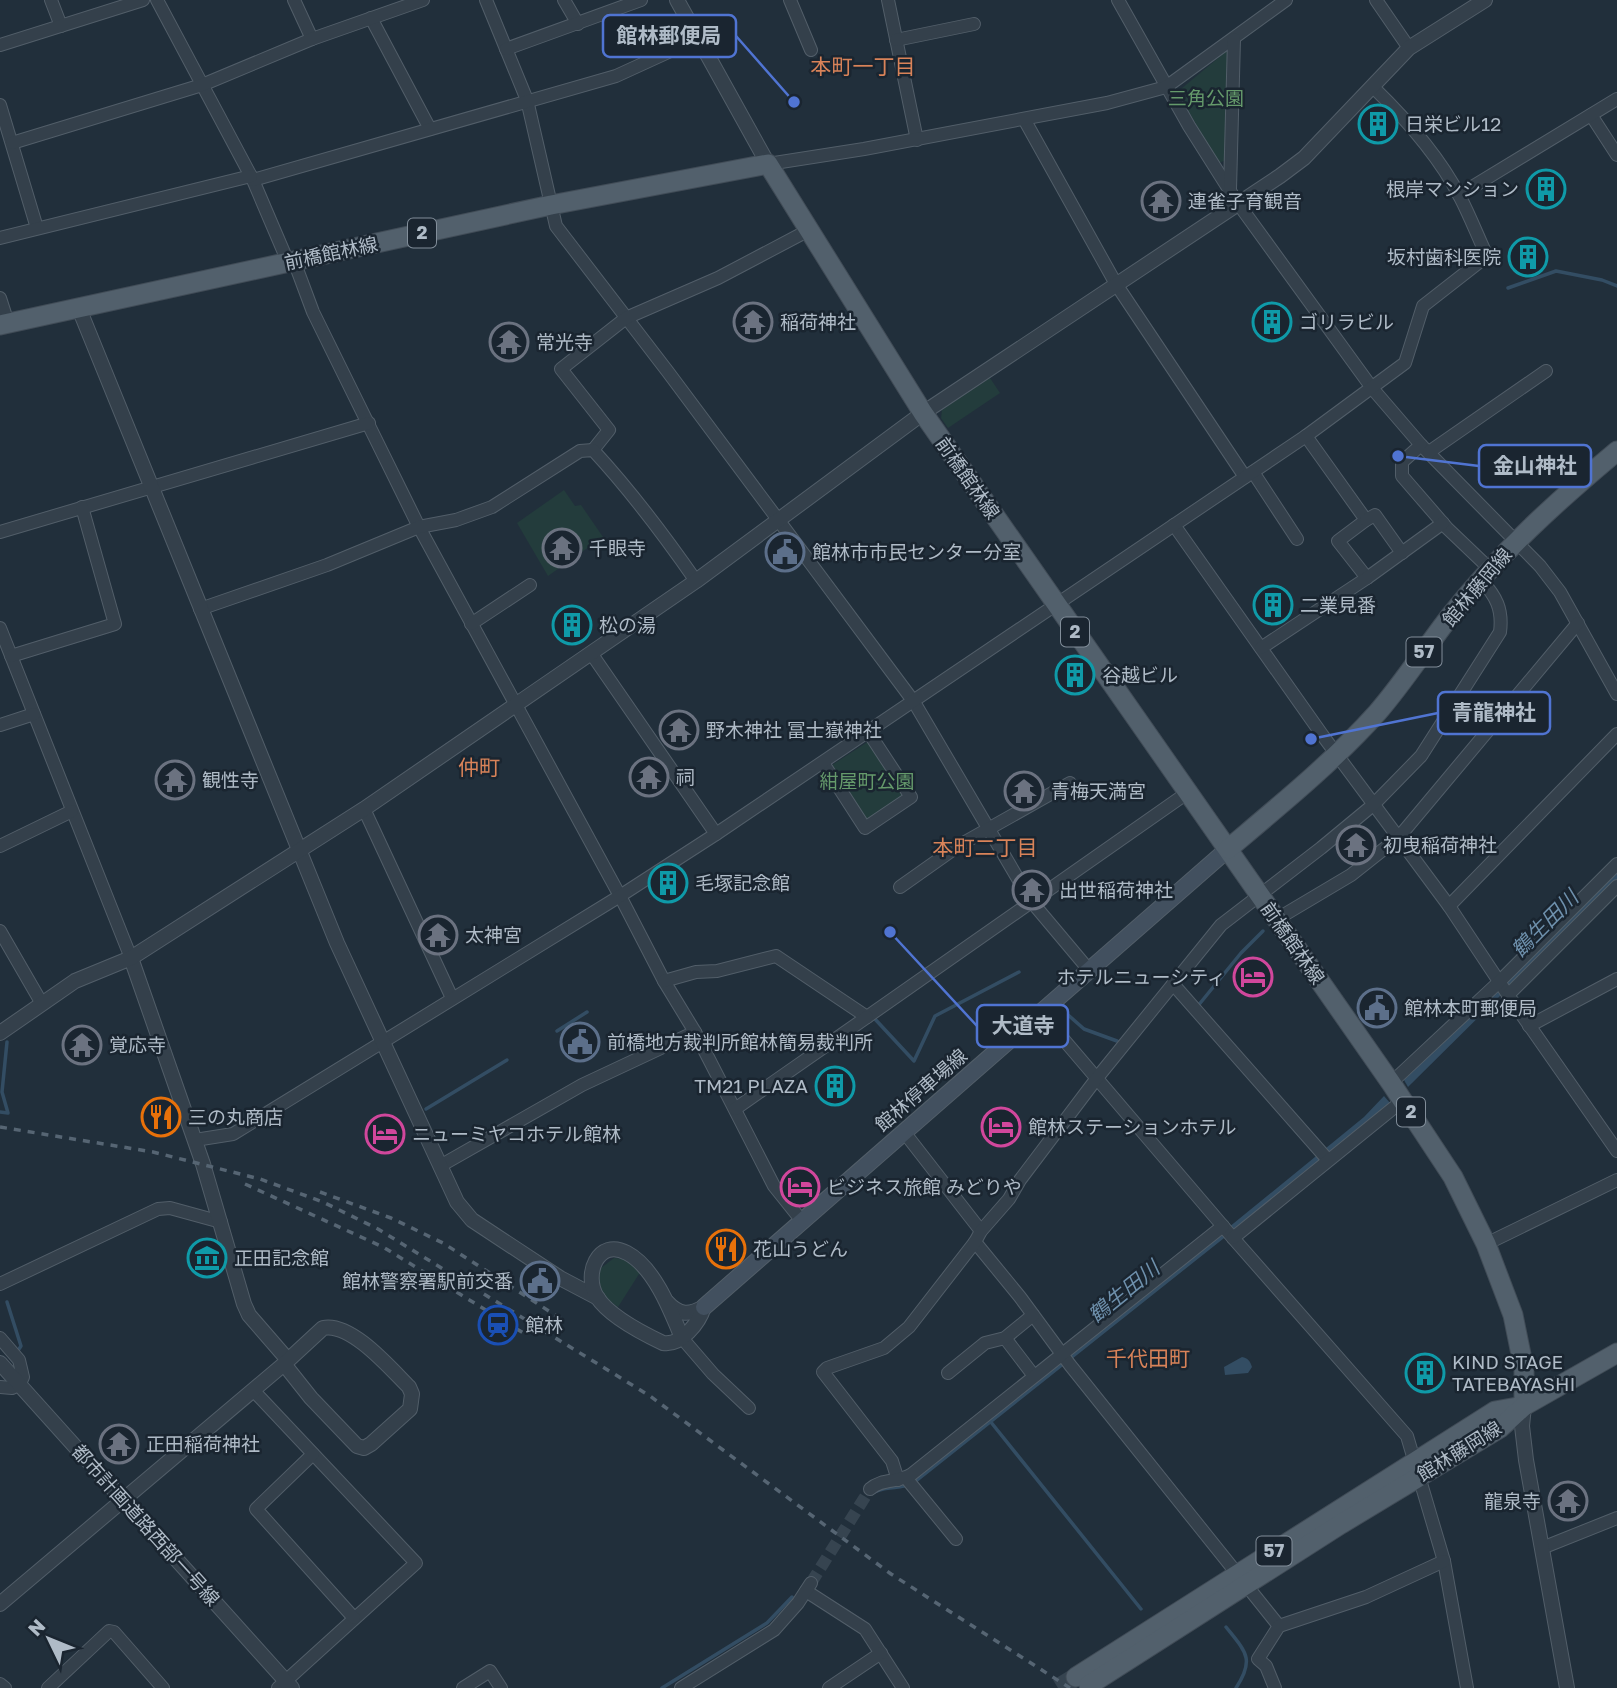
<svg xmlns="http://www.w3.org/2000/svg" width="1617" height="1688" viewBox="0 0 1617 1688" font-family="'Golos Text','Noto Sans JP',sans-serif">
<style>
.green{fill:#233c3c}
.water{fill:#334d63}
.lines{fill:none;stroke-linecap:round;stroke-linejoin:round}
.stream{stroke:#334d63;stroke-width:3.5}
.minor-tunnel{stroke:#364450;stroke-width:12;stroke-dasharray:12 6;stroke-linecap:butt}
.primary-tunnel{stroke:#364450;stroke-width:19;stroke-dasharray:19 10;stroke-linecap:butt}
.minor-casing{stroke:#525e69;stroke-width:14}
.tertiary-casing{stroke:#525e69;stroke-width:16}
.secondary-casing{stroke:#525e69;stroke-width:18}
.primary-casing{stroke:#414c57;stroke-width:21}
.minor{stroke:#34404b;stroke-width:12}
.tertiary{stroke:#34404b;stroke-width:14}
.secondary{stroke:#42505f;stroke-width:16}
.primary{stroke:#52606c;stroke-width:19}
.rail{stroke:#566573;stroke-width:3.5;stroke-dasharray:7 7;stroke-linecap:butt}
.labels{text-anchor:middle;stroke-width:5;stroke-linejoin:round;paint-order:stroke}
.shield{fill:#1a2530;stroke:#828e9a;stroke-width:2}
.shield-label{font-size:18px;font-weight:bold;fill:#afbbc7}
.park-label{font-size:19px;fill:#659a6b;stroke:#1a2530}
.poi-label{font-size:19px;fill:#afbbc7;stroke:#1a2530;text-anchor:start}
.street-label{font-size:19px;fill:#afbbc7;stroke:#1a2530}
.neighbourhood-label{font-size:21px;fill:#d98359;stroke:#1a2530}
.water-label{font-size:21px;font-style:italic;fill:#6e90ac;stroke:#1a2530}
.leader{fill:none;stroke:#5074d2;stroke-width:2.5}
.callout-dot{fill:#5074d2;stroke:#1a2530;stroke-width:2.5}
.callout{fill:#1a2530;stroke:#5074d2;stroke-width:2.5}
.callout-label{font-size:21px;text-anchor:middle;font-weight:bold;fill:#afbbc7}
</style>
<rect width="100%" height="100%" fill="#212f3b"/>
<g class="green">
<path d="M1229,49l2,4 -7,108 -6,2 -38,-67 1,-7z"/>
<path d="M990,378l10,15 -52,35 -7,-10 1,-8z"/>
<path d="M564,490l11,16 6,-1 22,32 -55,39 -31,-53z"/>
<path d="M869,741l36,54 -39,28 -37,-56z"/>
<path d="M614,1258c15,0 20,7 28,18l-3,-2 -21,33 -16,-12 -6,-18 5,-9z"/>
</g>
<g class="water">
<path d="M1617,870v10l-209,207 -4,-7z"/>
<path d="M1384,1096l6,7 -20,19 -454,361c-14,9 -28,4 -42,11l3,-7 21,-4 298,-229 168,-137z"/>
<path d="M1242,1357c6,1 8,4 10,10l-4,6 -23,2 -1,-8z"/>
</g>
<g class="lines">
<g class="stream">
<path d="M1508,288l48,-17 46,9 15,6"/>
<path d="M1197,1007l44,-54 22,-22"/>
<path d="M1067,1014l17,15 33,12"/>
<path d="M874,1018l40,43 21,-45 84,-44"/>
<path d="M557,1031l30,-19"/>
<path d="M426,1109l81,-49"/>
<path d="M0,1112l8,1 -6,-21 5,-50"/>
<path d="M7,1302l14,44 -2,3"/>
<path d="M990,1421l151,188"/>
<path d="M1226,1627c20,25 29,32 10,61"/>
<path d="M662,1688l105,-65 25,-26"/>
</g>
<path class="minor-tunnel" d="M811,1583l59,-94"/>
<path class="primary-tunnel" d="M1058,1688l18,-11"/>
<defs>
<g id="minor">
<path d="M51,0l10,26"/>
<path d="M157,0l96,180 35,82"/>
<path d="M294,0l18,39"/>
<path d="M486,0l41,100 29,126 112,146 246,330 117,199 58,69"/>
<path d="M564,0l14,24"/>
<path d="M790,0l21,50"/>
<path d="M888,0l29,140"/>
<path d="M1118,0l71,126 48,76 135,186 49,57 119,121 20,26 57,102"/>
<path d="M1376,0l33,48"/>
<path d="M371,18l59,111"/>
<path d="M896,40l78,-16"/>
<path d="M0,45l143,-45"/>
<path d="M506,49l135,-49"/>
<path d="M0,105l37,123"/>
<path d="M1591,115l26,40"/>
<path d="M1024,119l92,165 129,193"/>
<path d="M12,143l190,-58 110,-46 111,-39"/>
<path d="M768,164l96,-15 243,-46 59,-16 120,-87"/>
<path d="M253,180l363,-104 83,-38"/>
<path d="M1230,189l4,-150"/>
<path d="M1459,195l158,-96"/>
<path d="M0,238l251,-62"/>
<path d="M294,261l19,51 106,215 201,369 44,85 31,51 79,154 28,35"/>
<path d="M0,298l8,25"/>
<path d="M1306,436l60,84 -28,21 29,37"/>
<path d="M1421,445l-19,17v14l45,52 43,41"/>
<path d="M593,450l16,-20 -48,-61 65,-51 92,-40 91,-48"/>
<path d="M1429,452l117,-81"/>
<path d="M1253,472l44,67"/>
<path d="M1366,520l9,-5 27,38"/>
<path d="M1174,525l149,211 126,170 59,89 109,156"/>
<path d="M0,532l369,-109"/>
<path d="M200,609l127,-44 92,-38 37,-7 36,-13 88,-56 13,-1c38,41 71,85 103,131"/>
<path d="M471,624l59,-39"/>
<path d="M0,628l131,330"/>
<path d="M1261,648l106,-70 76,-55"/>
<path d="M591,653l125,181"/>
<path d="M11,656l104,-32 -33,-117"/>
<path d="M0,725l34,-11"/>
<path d="M823,763l42,65 46,-31 -42,-64"/>
<path d="M364,809l88,189"/>
<path d="M0,846l72,-35"/>
<path d="M900,887l58,-41 112,-63"/>
<path d="M1449,906l168,-172"/>
<path d="M1277,919l74,-44 48,-38 179,-214"/>
<path d="M0,931l41,71"/>
<path d="M664,981l32,-9 21,-1 59,-15 91,61 320,-224"/>
<path d="M1173,984l155,176"/>
<path d="M1508,995l109,-109"/>
<path d="M1041,1013l192,225 174,198 37,125 23,127"/>
<path d="M1529,1026l88,-47"/>
<path d="M1391,1083l108,-101 118,-118"/>
<path d="M735,1109l132,-92"/>
<path d="M904,1132l77,99"/>
<path d="M195,1140l38,-6 387,-238 96,-62 590,-398 99,-73 18,-57 64,-50c-9,-19 -17,-40 -27,-59 -21,-41 -54,-78 -87,-110"/>
<path d="M440,1166l142,-81 113,-53"/>
<path d="M1233,1238l169,-137"/>
<path d="M975,1242l45,55 50,68 209,261"/>
<path d="M1486,1244l131,-64"/>
<path d="M0,1284l158,-75 12,-1 51,14"/>
<path d="M0,1338l19,22 4,17 -4,8 -7,3 -12,-1"/>
<path d="M682,1338l31,36 36,34"/>
<path d="M1005,1338l29,38"/>
<path d="M948,1373l37,-30 20,-5 28,-23"/>
<path d="M253,1390l163,173 -138,125"/>
<path d="M313,1454l-57,55 98,109"/>
<path d="M906,1478l50,61"/>
<path d="M898,1480l-6,-19 -69,-89 4,-4 57,-20 25,-21 66,-85 6,-11 28,-32 11,-19 77,-102 124,-153 100,-77 52,-43 48,-49 79,-124c3,-23 -4,-36 -19,-52"/>
<path d="M870,1489c12,-11 29,-6 42,-15l311,-248"/>
<path d="M1542,1548l75,-30"/>
<path d="M806,1591l59,38 38,59"/>
<path d="M0,1684l5,4"/>
<path d="M48,1688l61,-57 5,1 49,56"/>
<path d="M463,1688l27,-17 11,17"/>
<path d="M681,1688l93,-58 24,-27 13,-20"/>
<path d="M829,1688l52,-35"/>
<path d="M1275,1688l-9,-22 -8,-7 21,-33 87,-29 78,-36"/>
</g>
<g id="tertiary">
<path d="M677,0l91,164"/>
<path d="M78,306l259,637 120,259 15,18 88,58 38,20"/>
<path d="M131,958l72,206 41,140 5,11 39,45"/>
<path d="M0,1033l75,-52 56,-23 233,-149 332,-228 227,-168 357,-237 24,-18 105,-110 76,-48"/>
<path d="M667,1302c13,14 22,13 37,5"/>
<path d="M682,1338c-11,-27 -28,-71 -55,-85 -29,-16 -44,22 -30,44 12,19 47,37 66,46 18,3 36,-20 41,-36"/>
<path d="M0,1363l292,325"/>
<path d="M1524,1406l-2,20 4,34 41,228"/>
<path d="M0,1604l284,-240 39,-36c28,-6 67,40 86,59l3,7 -2,15 -39,35 -7,4 -7,-2 -46,-48 -27,-34"/>
</g>
<path id="secondary" d="M704,1307l524,-458"/>
<g id="primary">
<path d="M0,325l551,-120 217,-41 155,249 468,670 62,94 33,67 27,71 11,54v37"/>
<path d="M1228,849c51,-43 104,-86 149,-136 27,-31 49,-66 74,-98 49,-62 106,-114 166,-164"/>
<path d="M1076,1677l419,-266 28,-5"/>
<path d="M1089,1685l252,-161 159,-96 24,-22 93,-53"/>
</g>
</defs>
<use href="#minor" class="minor-casing"/>
<use href="#tertiary" class="tertiary-casing"/>
<use href="#secondary" class="secondary-casing"/>
<use href="#primary" class="primary-casing"/>
<use href="#minor" class="minor"/>
<use href="#tertiary" class="tertiary"/>
<use href="#secondary" class="secondary"/>
<use href="#primary" class="primary"/>
<g class="rail">
<path d="M0,1127l153,25 107,27 63,23 55,27 272,167 241,178 179,114"/>
<path d="M245,1184l138,63 142,87"/>
<path d="M320,1192l71,26 52,25 123,79"/>
</g>
</g>
<defs>
<symbol id="building-ring" viewBox="-11 -11 22 22"><circle r="9.5" fill="#1a2530" stroke="#0f9aa8" stroke-width="1.5"/><path d="M-4-6H4V6H1V3H-1V6H-4ZM-2.5-4.3h1.7v1.8h-1.7ZM.8-4.3h1.7v1.8H.8ZM-2.5-1h1.7V.8h-1.7ZM.8-1h1.7V.8H.8Z" fill="#0f9aa8"/></symbol>
<symbol id="temple-ring" viewBox="-11 -11 22 22"><circle r="9.5" fill="#1a2530" stroke="#6b7280" stroke-width="1.5"/><path d="M0-6L5-2H3V0L6.5 2.5H4V6H1.5V3h-3V6H-4V2.5H-6.5L-3 0V-2H-5Z" fill="#6b7280"/></symbol>
<symbol id="civic-ring" viewBox="-11 -11 22 22"><circle r="9.5" fill="#1a2530" stroke="#5c6f8a" stroke-width="1.5"/><path d="M-.6-6.5H3V-4.5H.6V-3L4-1V1h2V6H-6V1h2V-1L-.6-3ZM-1.2 2.5V6h2.4V2.5Z" fill="#5c6f8a"/></symbol>
<symbol id="hotel-ring" viewBox="-11 -11 22 22"><circle r="9.5" fill="#1a2530" stroke="#d1479c" stroke-width="1.5"/><path d="M-6-4.5h1.5V1H6V5H4.5V3h-9V5H-6ZM-4 0a1.8 1.8 0 1 1 3.6 0ZM.5 0V-2.5h3Q6-2.5 6 0Z" fill="#d1479c"/></symbol>
<symbol id="restaurant-ring" viewBox="-11 -11 22 22"><circle r="9.5" fill="#1a2530" stroke="#e8710a" stroke-width="1.5"/><path d="M-5-6h1v4h1v-4h1v4h1v-4h1v5L-1.5 .5V6h-2V.5L-5-1ZM5-6V6H3V1.5H1.5Q1.5-4 5-6Z" fill="#e8710a"/></symbol>
<symbol id="museum-ring" viewBox="-11 -11 22 22"><circle r="9.5" fill="#1a2530" stroke="#0f9aa8" stroke-width="1.5"/><path d="M0-6L6-3V-2H-6V-3ZM-5-1h2V3h-2ZM-1-1h2V3h-2ZM3-1h2V3H3ZM-6 4H6V6H-6Z" fill="#0f9aa8"/></symbol>
<symbol id="station-ring" viewBox="-11 -11 22 22"><circle r="9.5" fill="#1a2530" stroke="#1a4fb4" stroke-width="1.5"/><path d="M-3-6H3Q5-6 5-4V2Q5 4 3 4L4.5 6H3L1.5 4h-3L-3 6H-4.5L-3 4Q-5 4-5 2V-4Q-5-6-3-6ZM-3.5-4v3h7v-3ZM-3.5 1v1.5H-2V1ZM2 1v1.5H3.5V1Z" fill="#1a4fb4"/></symbol>
</defs>
<g fill-rule="evenodd">
<use href="#building-ring" x="1356" y="102" width="44" height="44"/>
<use href="#building-ring" x="1524" y="167" width="44" height="44"/>
<use href="#temple-ring" x="1139" y="179" width="44" height="44"/>
<use href="#building-ring" x="1506" y="235" width="44" height="44"/>
<use href="#temple-ring" x="731" y="300" width="44" height="44"/>
<use href="#building-ring" x="1250" y="300" width="44" height="44"/>
<use href="#temple-ring" x="487" y="320" width="44" height="44"/>
<use href="#temple-ring" x="540" y="526" width="44" height="44"/>
<use href="#civic-ring" x="763" y="530" width="44" height="44"/>
<use href="#building-ring" x="1251" y="583" width="44" height="44"/>
<use href="#building-ring" x="550" y="603" width="44" height="44"/>
<use href="#building-ring" x="1053" y="653" width="44" height="44"/>
<use href="#temple-ring" x="657" y="708" width="44" height="44"/>
<use href="#temple-ring" x="627" y="755" width="44" height="44"/>
<use href="#temple-ring" x="153" y="758" width="44" height="44"/>
<use href="#temple-ring" x="1002" y="769" width="44" height="44"/>
<use href="#temple-ring" x="1334" y="823" width="44" height="44"/>
<use href="#building-ring" x="646" y="861" width="44" height="44"/>
<use href="#temple-ring" x="1010" y="868" width="44" height="44"/>
<use href="#temple-ring" x="416" y="913" width="44" height="44"/>
<use href="#hotel-ring" x="1231" y="955" width="44" height="44"/>
<use href="#civic-ring" x="1355" y="986" width="44" height="44"/>
<use href="#civic-ring" x="558" y="1020" width="44" height="44"/>
<use href="#temple-ring" x="60" y="1023" width="44" height="44"/>
<use href="#building-ring" x="813" y="1064" width="44" height="44"/>
<use href="#restaurant-ring" x="139" y="1095" width="44" height="44"/>
<use href="#hotel-ring" x="979" y="1105" width="44" height="44"/>
<use href="#hotel-ring" x="363" y="1112" width="44" height="44"/>
<use href="#hotel-ring" x="778" y="1165" width="44" height="44"/>
<use href="#restaurant-ring" x="704" y="1227" width="44" height="44"/>
<use href="#museum-ring" x="185" y="1236" width="44" height="44"/>
<use href="#civic-ring" x="518" y="1259" width="44" height="44"/>
<use href="#station-ring" x="476" y="1303" width="44" height="44"/>
<use href="#building-ring" x="1403" y="1351" width="44" height="44"/>
<use href="#temple-ring" x="97" y="1422" width="44" height="44"/>
<use href="#temple-ring" x="1546" y="1479" width="44" height="44"/>
</g>
<g class="labels">
<g class="shield">
<rect x="408" y="218.5" width="28" height="29" rx="5"/>
<rect x="1061" y="617.5" width="28" height="29" rx="5"/>
<rect x="1406.5" y="637.5" width="35" height="29" rx="5"/>
<rect x="1397" y="1097.5" width="28" height="29" rx="5"/>
<rect x="1256.5" y="1536.5" width="35" height="29" rx="5"/>
</g>
<g class="shield-label">
<text x="422" y="239">2</text>
<text x="1075" y="638">2</text>
<text x="1424" y="658">57</text>
<text x="1411" y="1118">2</text>
<text x="1274" y="1557">57</text>
</g>
<g class="park-label">
<text x="1206" y="105">三角公園</text>
<text x="867" y="788">紺屋町公園</text>
</g>
<g class="poi-label">
<text x="1405" y="131">日栄ビル12</text>
<text x="1519" y="196" text-anchor="end">根岸マンション</text>
<text x="1188" y="208">連雀子育観音</text>
<text x="1501" y="264" text-anchor="end">坂村歯科医院</text>
<text x="780" y="329">稲荷神社</text>
<text x="1299" y="329">ゴリラビル</text>
<text x="536" y="349">常光寺</text>
<text x="589" y="555">千眼寺</text>
<text x="812" y="559">館林市市民センター分室</text>
<text x="1300" y="612">二業見番</text>
<text x="599" y="632">松の湯</text>
<text x="1102" y="682">谷越ビル</text>
<text x="706" y="737">野木神社 冨士嶽神社</text>
<text x="676" y="784">祠</text>
<text x="202" y="787">観性寺</text>
<text x="1051" y="798">青梅天満宮</text>
<text x="1383" y="852">初曳稲荷神社</text>
<text x="695" y="890">毛塚記念館</text>
<text x="1059" y="897">出世稲荷神社</text>
<text x="465" y="942">太神宮</text>
<text x="1226" y="984" text-anchor="end">ホテルニューシティ</text>
<text x="1404" y="1015">館林本町郵便局</text>
<text x="607" y="1049">前橋地方裁判所館林簡易裁判所</text>
<text x="109" y="1052">覚応寺</text>
<text x="808" y="1093" text-anchor="end">TM21 PLAZA</text>
<text x="188" y="1124">三の丸商店</text>
<text x="1028" y="1134">館林ステーションホテル</text>
<text x="412" y="1141">ニューミヤコホテル館林</text>
<text x="827" y="1194">ビジネス旅館 みどりや</text>
<text x="753" y="1256">花山うどん</text>
<text x="234" y="1265">正田記念館</text>
<text x="513" y="1288" text-anchor="end">館林警察署駅前交番</text>
<text x="525" y="1332">館林</text>
<text x="1452" y="1369">KIND STAGE<tspan x="1452" dy="22">TATEBAYASHI</tspan></text>
<text x="146" y="1451">正田稲荷神社</text>
<text x="1541" y="1508" text-anchor="end">龍泉寺</text>
</g>
<g class="street-label">
<text transform="translate(331 253) rotate(-12)" y="7">前橋館林線</text>
<text transform="translate(968 478) rotate(55)" y="7">前橋館林線</text>
<text transform="translate(1477 587) rotate(-50)" y="7">館林藤岡線</text>
<text transform="translate(1293 943) rotate(55)" y="7">前橋館林線</text>
<text transform="translate(921 1090) rotate(-41)" y="7">館林停車場線</text>
<text transform="translate(1459 1451) rotate(-32)" y="7">館林藤岡線</text>
<text transform="translate(146 1525) rotate(48)" y="7">都市計画道路西部一号線</text>
</g>
<g class="neighbourhood-label">
<text x="863" y="74">本町一丁目</text>
<text x="479" y="775">仲町</text>
<text x="985" y="855">本町二丁目</text>
<text x="1148" y="1366">千代田町</text>
</g>
<g class="water-label">
<text transform="translate(1545 924) rotate(-45)" y="7">鶴生田川</text>
<text transform="translate(1124 1292) rotate(-39)" y="7">鶴生田川</text>
</g>
</g>
<path class="leader" d="M794 102L736 36M1398 456L1479 466M1311 739L1438 713M890 932L977 1026"/>
<g class="callout-dot">
<circle cx="794" cy="102" r="7"/>
<circle cx="1398" cy="456" r="7"/>
<circle cx="1311" cy="739" r="7"/>
<circle cx="890" cy="932" r="7"/>
</g>
<g class="callout">
<rect x="603" y="15" width="133" height="42" rx="7"/>
<rect x="1479" y="445" width="112" height="42" rx="7"/>
<rect x="1438" y="692" width="112" height="42" rx="7"/>
<rect x="977" y="1005" width="91" height="42" rx="7"/>
</g>
<g class="callout-label">
<text x="669" y="43">館林郵便局</text>
<text x="1535" y="473">金山神社</text>
<text x="1494" y="720">青龍神社</text>
<text x="1023" y="1033">大道寺</text>
</g>
<g transform="translate(49 1639) rotate(313)" stroke="#1a2530" stroke-width="5" paint-order="stroke">
<path d="M0-5L12 26L0 18L-12 26Z" fill="#afbbc7"/>
<text y="-10" font-size="19" font-weight="bold" text-anchor="middle" fill="#afbbc7">N</text>
</g>
</svg>
